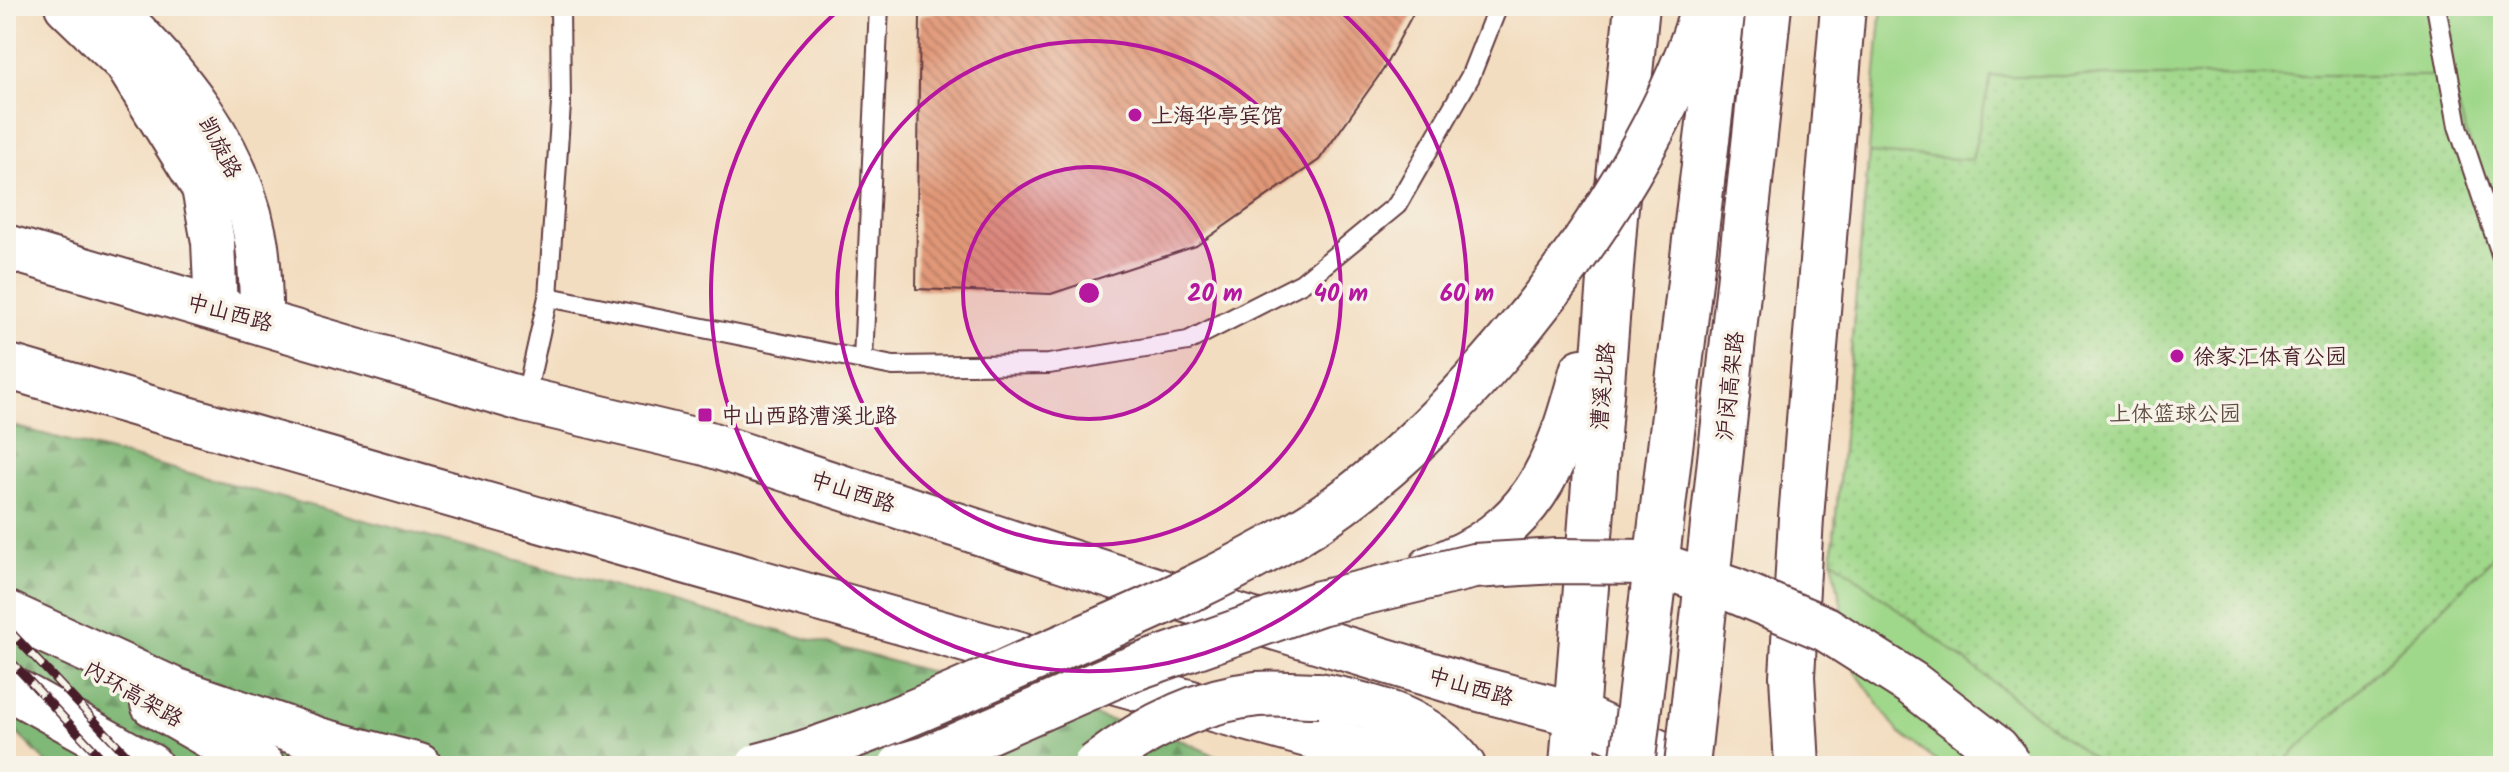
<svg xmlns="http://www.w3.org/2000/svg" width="2509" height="772" viewBox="0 0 2509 772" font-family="Kalam,'LXGW WenKai TC',sans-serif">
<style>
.grass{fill:#a0d88b;stroke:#757c5b;stroke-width:2}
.forest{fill:url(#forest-firs);stroke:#656c51;stroke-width:2}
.park{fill:url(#park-dots);stroke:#757c5b;stroke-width:2}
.building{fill:url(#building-back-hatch)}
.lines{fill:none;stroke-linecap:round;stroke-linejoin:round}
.service-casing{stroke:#633c41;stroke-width:22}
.tertiary-casing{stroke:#633c41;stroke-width:46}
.primary-casing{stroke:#633c41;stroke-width:48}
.trunk-casing{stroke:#633c41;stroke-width:48}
.service{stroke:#fff;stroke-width:18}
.tertiary{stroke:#fff;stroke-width:42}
.primary{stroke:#fff;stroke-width:44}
.trunk{stroke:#fff;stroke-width:44}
.rail-casing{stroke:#4a1f2b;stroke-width:9}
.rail{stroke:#f7f3e8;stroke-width:6;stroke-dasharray:18;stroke-linecap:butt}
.trunk-bridge-casing{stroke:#633c41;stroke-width:48;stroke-linecap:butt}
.trunk-bridge{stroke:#fff;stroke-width:44}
.ring{fill:none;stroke:#b5179e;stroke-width:4}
.poi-dot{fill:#b5179e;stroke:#f7f3e8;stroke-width:3}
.labels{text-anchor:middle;stroke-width:7;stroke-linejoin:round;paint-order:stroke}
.poi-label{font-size:22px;fill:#4a1f2b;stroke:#f7f3e8;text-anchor:start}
.street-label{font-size:22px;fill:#4a1f2b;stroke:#f7f3e8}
.park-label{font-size:22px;fill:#604d43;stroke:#f7f3e8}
.centre{fill:#b5179e;stroke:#f7f3e8;stroke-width:4}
.ring-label{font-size:24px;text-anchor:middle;font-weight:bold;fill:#b5179e;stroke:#f7f3e8;stroke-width:7;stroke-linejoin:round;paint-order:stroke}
</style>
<defs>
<pattern id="forest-firs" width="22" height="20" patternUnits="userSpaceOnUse" patternTransform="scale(2)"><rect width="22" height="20" fill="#80b877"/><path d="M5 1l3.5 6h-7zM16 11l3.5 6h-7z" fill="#6b9562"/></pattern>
<pattern id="park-dots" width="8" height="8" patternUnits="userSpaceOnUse" patternTransform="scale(2)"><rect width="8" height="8" fill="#a0d88b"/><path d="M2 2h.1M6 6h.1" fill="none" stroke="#8bb978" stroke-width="1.8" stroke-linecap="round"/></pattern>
<pattern id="building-back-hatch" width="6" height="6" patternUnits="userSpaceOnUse" patternTransform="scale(2)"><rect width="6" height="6" fill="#e19878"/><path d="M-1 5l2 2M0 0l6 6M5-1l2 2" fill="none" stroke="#b87b63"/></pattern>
</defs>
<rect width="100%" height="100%" fill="#f7f3e8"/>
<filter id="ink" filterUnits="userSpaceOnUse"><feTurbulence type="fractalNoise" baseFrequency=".0125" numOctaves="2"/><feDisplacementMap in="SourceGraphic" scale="16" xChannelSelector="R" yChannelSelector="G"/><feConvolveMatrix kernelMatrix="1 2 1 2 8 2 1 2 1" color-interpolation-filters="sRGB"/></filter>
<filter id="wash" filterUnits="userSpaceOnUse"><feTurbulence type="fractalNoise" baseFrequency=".006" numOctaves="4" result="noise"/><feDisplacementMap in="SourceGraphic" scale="32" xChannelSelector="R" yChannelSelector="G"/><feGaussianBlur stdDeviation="1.8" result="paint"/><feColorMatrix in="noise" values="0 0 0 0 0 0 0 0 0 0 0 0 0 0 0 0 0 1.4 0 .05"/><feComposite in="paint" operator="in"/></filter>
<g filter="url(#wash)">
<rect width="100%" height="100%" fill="#f3ddc0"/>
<path class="grass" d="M1882,6h621v760h-560l-44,-33 -44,-62 -23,-112z"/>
<path class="forest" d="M6,424l1168,313 64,29h-1188l-44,-44z"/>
<path class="park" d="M1991,76h458l54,177v295l-223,218h-177l-271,-207 37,-406 103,7z"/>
<g id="blocks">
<path class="building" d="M955,6h462l-34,64 -64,90 -123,86 -145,48 -135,-5 4,-273z"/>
</g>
</g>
<g filter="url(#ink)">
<use href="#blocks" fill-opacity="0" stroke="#633c41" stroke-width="2"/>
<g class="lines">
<defs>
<g id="service">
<path d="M2436,6l22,120 45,134"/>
<path d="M548,297l345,69 156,-2 139,-23 114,-58 95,-78 73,-128 28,-71"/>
<path d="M863,360l16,-354"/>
<path d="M525,400l23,-103 13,-193 -1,-98"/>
</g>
<g id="tertiary">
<path d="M66,6l60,58 77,124 10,54 3,67"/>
<path d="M110,6c66,64 127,136 145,229 6,27 5,58 7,85"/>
</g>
<g id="primary">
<path d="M6,247l519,153 181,43 511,167 255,77 103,27 114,52"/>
<path d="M6,366c470,138 942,270 1414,400"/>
<path d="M1431,568c101,-35 126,-101 151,-197"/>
<path d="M1572,766l43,-550 22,-210"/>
<path d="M1797,766l-5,-90 9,-158 42,-512"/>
</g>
<g id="trunk">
<path d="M6,613l168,77 145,50 100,26"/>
<path d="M6,686l144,80"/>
<path d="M1319,695c55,11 109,24 144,71"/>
<path d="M153,704l109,62"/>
</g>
</defs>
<use href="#service" class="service-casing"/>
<use href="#tertiary" class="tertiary-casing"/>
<use href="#primary" class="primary-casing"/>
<use href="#trunk" class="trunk-casing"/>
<use href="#service" class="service"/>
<use href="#tertiary" class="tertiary"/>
<use href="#primary" class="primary"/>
<use href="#trunk" class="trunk"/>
<defs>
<g id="rail">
<path d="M6,627l131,139"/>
<path d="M6,656l103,110"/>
</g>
</defs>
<use href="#rail" class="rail-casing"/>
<use href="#rail" class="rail"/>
<defs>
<g id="trunk-bridge">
<path d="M758,766c94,-24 184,-66 272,-105 94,-41 193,-82 280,-136 154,-97 344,-344 394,-519"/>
<path d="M901,766l27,-8 198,-87 194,-68 154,-37 83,-5 93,1 83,28 93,39 85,54 86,66 13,17"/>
<path d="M1095,766c47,-36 102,-66 162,-72 20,-2 42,1 62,1"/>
<path d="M1632,766l91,-760"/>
<path d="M1687,766l82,-760"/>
</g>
</defs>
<use href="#trunk-bridge" class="trunk-bridge-casing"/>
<use href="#trunk-bridge" class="trunk-bridge"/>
</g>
</g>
<circle cx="1089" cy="293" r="126" fill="#b5179e" fill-opacity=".12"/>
<g class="ring">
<circle cx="1089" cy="293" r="126"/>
<circle cx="1089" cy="293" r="252"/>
<path d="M1337 8A378 378 0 1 1 841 8"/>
</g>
<g class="poi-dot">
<circle cx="1135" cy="115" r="8"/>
<circle cx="2177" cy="356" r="8"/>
<rect x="697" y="407" width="16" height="16" rx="4"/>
</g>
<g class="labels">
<g class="poi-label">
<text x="1151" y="123">上海华亭宾馆</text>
<text x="2193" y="364">徐家汇体育公园</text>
<text x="721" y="423">中山西路漕溪北路</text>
</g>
<g class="street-label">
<text transform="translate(221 147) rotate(62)" y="8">凯旋路</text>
<text transform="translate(230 312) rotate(15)" y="8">中山西路</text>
<text transform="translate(1602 386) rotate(-85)" y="8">漕溪北路</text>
<text transform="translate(1729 386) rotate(-84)" y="8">沪闵高架路</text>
<text transform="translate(853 491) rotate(18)" y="8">中山西路</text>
<text transform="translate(1471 686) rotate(16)" y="8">中山西路</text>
<text transform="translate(134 693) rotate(30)" y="8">内环高架路</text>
</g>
<g class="park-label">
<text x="2175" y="421">上体篮球公园</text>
</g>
</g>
<circle cx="1089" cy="293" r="12" class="centre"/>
<g class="ring-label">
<text x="1215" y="301">20 m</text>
<text x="1341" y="301">40 m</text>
<text x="1467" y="301">60 m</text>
</g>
<rect width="2509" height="772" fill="none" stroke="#f7f3e8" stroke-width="32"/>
</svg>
